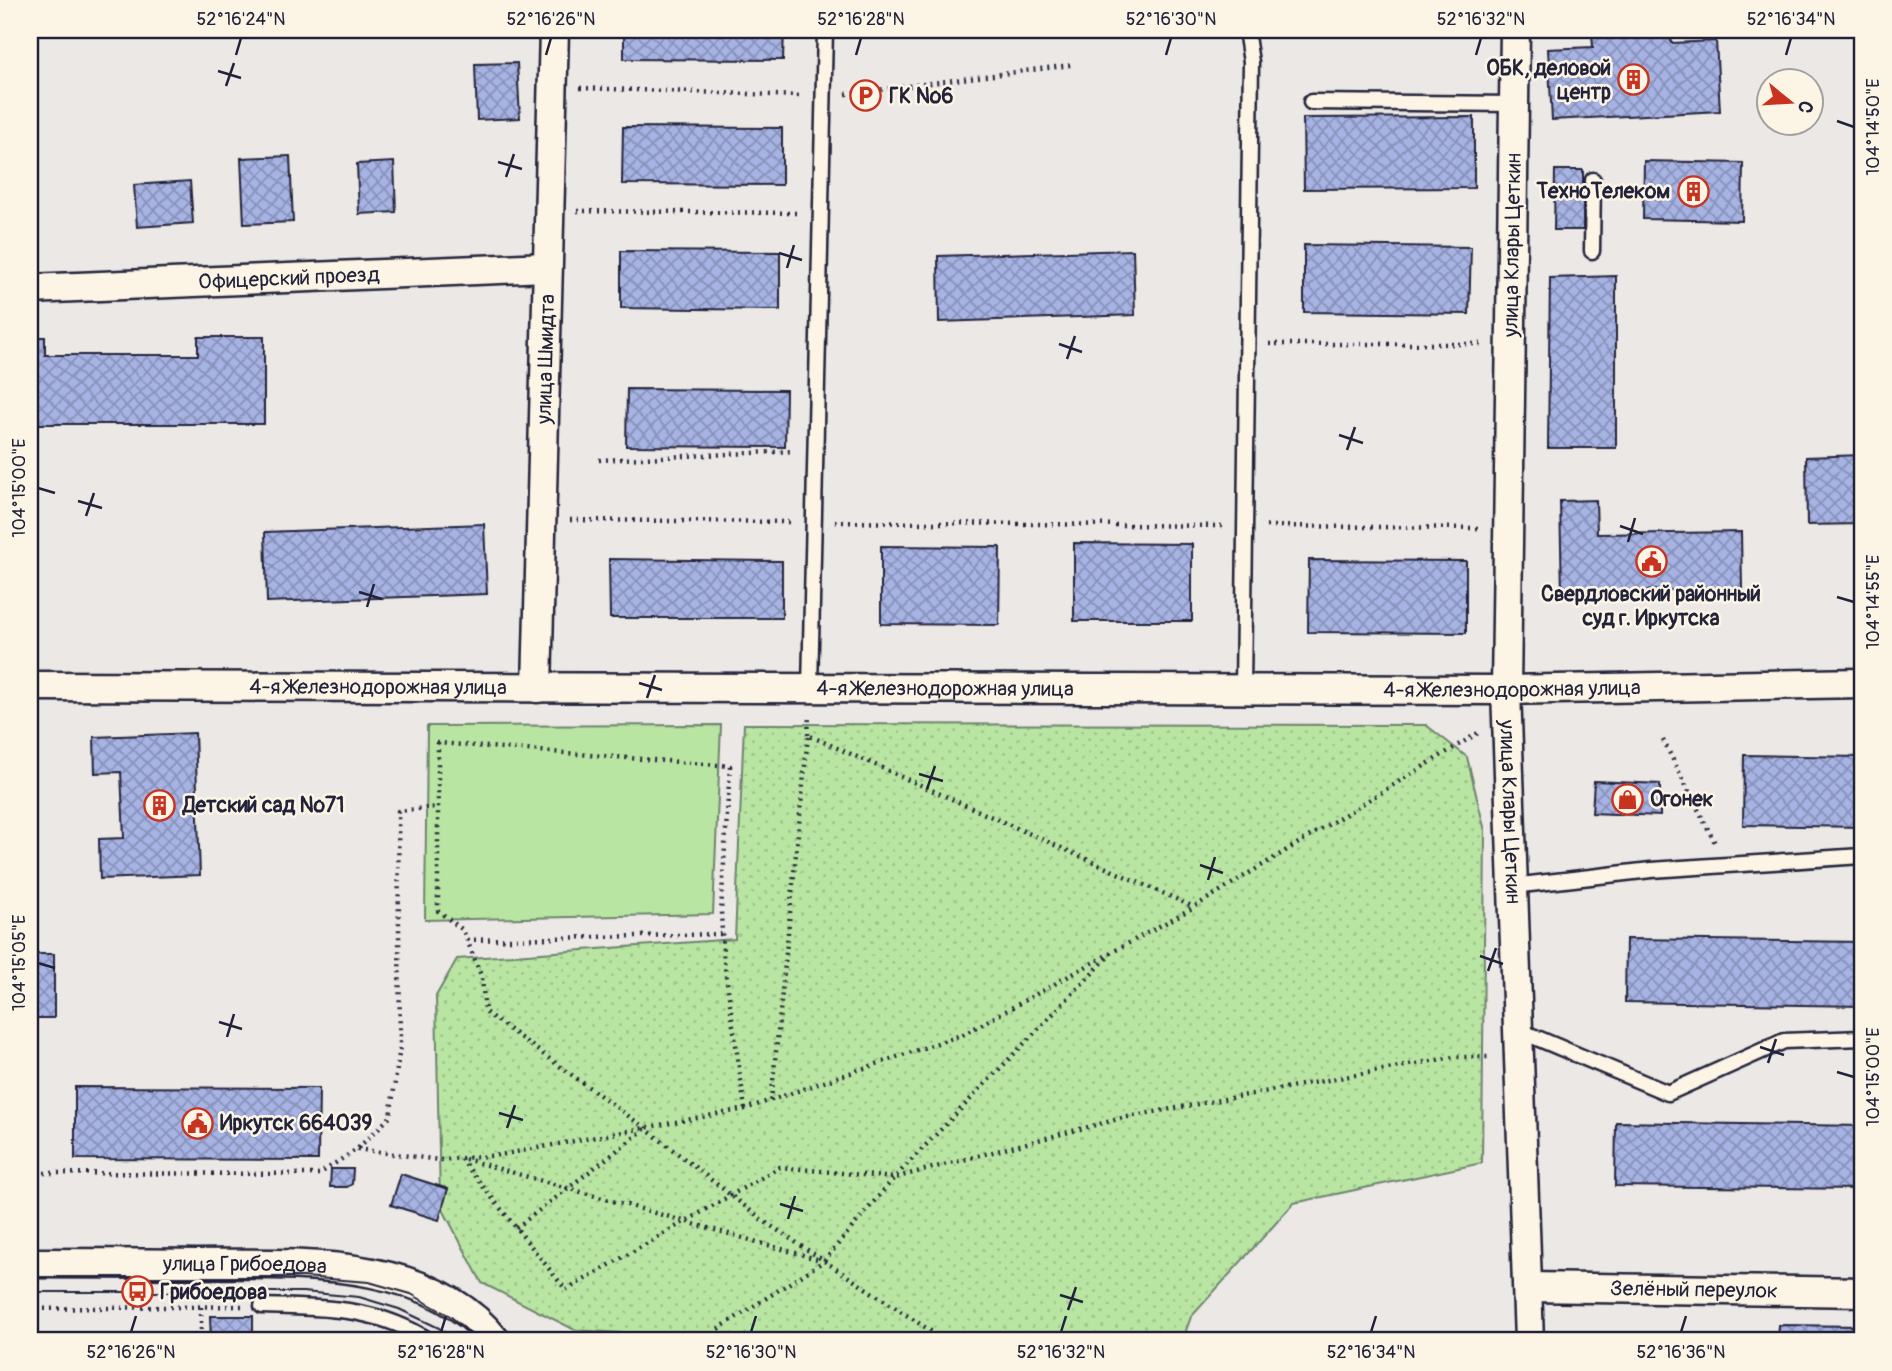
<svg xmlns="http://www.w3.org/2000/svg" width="1892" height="1371" viewBox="0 0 1892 1371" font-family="Pangolin,sans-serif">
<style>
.park{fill:url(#park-dots);stroke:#6e846e;stroke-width:2}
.pitch{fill:#b9e5a2;stroke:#6e846e;stroke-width:2}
.building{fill:url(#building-cross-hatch);stroke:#22223b;stroke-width:2}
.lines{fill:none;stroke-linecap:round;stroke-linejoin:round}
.service-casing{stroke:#22223b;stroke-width:19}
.minor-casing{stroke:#22223b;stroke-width:33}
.path{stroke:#22223b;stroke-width:4.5;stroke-dasharray:2 5;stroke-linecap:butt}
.service{stroke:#fcf5e5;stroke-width:14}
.minor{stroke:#fcf5e5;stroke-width:28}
.tram{stroke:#22223b;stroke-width:2}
.ticks{fill:none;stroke:#22223b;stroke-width:2.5}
.labels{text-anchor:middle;stroke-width:5;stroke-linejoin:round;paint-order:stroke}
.poi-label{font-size:21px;font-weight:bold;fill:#22223b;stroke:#fcf5e5;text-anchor:start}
.street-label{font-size:21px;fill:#22223b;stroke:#fcf5e5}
.neatline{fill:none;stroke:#22223b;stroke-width:2.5}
.ticks-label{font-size:18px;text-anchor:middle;fill:#22223b}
</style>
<defs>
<pattern id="park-dots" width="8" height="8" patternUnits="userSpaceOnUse" patternTransform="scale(1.75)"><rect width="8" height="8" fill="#b9e5a2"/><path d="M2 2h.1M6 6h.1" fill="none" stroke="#9fc48c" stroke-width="1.8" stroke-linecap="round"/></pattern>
<pattern id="building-cross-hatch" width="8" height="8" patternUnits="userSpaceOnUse" patternTransform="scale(1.75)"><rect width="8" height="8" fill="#a6b3e3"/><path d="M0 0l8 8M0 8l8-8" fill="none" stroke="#8791b9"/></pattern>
</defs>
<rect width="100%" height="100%" fill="#ebe8e5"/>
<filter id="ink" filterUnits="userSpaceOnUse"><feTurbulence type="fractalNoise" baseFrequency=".0143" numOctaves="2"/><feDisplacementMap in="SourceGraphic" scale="14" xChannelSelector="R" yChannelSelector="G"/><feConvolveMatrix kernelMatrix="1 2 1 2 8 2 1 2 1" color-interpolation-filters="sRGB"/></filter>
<g filter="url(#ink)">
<path class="park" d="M744,724l682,1 41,32 18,74 -3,332 -188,40 -103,114 -9,24h-437l-170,-11 -93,-47 -42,-79 -4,-208 21,-37 278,-20z"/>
<path class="pitch" d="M721,725l-8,189 -288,6 2,-194z"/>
<g class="building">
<path d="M624,30h160l-1,30 -159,-1z"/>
<path d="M1670,30l1,13 45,-2 4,70 -168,9 -4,-71 45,-2 -1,-13z"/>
<path d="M517,63l3,55 -43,2 -2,-56z"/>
<path d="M1474,117v71l-170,1 -1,-71z"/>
<path d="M623,127l159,1v57l-160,-1z"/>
<path d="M290,156l3,66 -49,2 -3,-66z"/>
<path d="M1644,161l99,2 -1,58 -99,-2z"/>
<path d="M394,162l2,50 -37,2 -2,-50z"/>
<path d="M1555,170h28v60h-29z"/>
<path d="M190,181l3,42 -56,4 -3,-42z"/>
<path d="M1304,245l167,2 -2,67 -165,-2z"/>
<path d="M1133,250l2,65 -196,7 -1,-66z"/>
<path d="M621,251l159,1v58l-159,-2z"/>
<path d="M1616,276v172h-68l2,-170z"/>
<path d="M30,337h15v18h153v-18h66v87h-234z"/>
<path d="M627,389l159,1 -1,57 -159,-1z"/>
<path d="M1862,455v69l-55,1 -1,-68z"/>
<path d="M1596,500l1,34 144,-2 1,57 -180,3 -2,-91z"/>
<path d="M484,524l3,70 -220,8 -2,-70z"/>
<path d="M1074,543l118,1v77h-118z"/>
<path d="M881,546l119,1 -1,78 -118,-1z"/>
<path d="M609,559l173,2v57h-172z"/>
<path d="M1309,560l157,1v72l-158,-1z"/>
<path d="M195,733l5,142 -100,4 -1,-40 25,-1 -3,-66 -26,1 -1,-36z"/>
<path d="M1744,755l118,2v70l-119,-2z"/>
<path d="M1594,781l66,3v32l-68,-3z"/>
<path d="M1626,939l236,3v64l-237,-4z"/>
<rect x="30" y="954" width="24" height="64"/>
<path d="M75,1087l244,1 -1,72 -243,-1z"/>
<path d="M1616,1122l246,4v63l-247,-3z"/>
<path d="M331,1169h22l-1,15 -5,3h-17z"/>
<path d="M401,1174l47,15 -9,31 -48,-15z"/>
<path d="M210,1316h43v25h-42z"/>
<path d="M1779,1325l83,1v15h-84z"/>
</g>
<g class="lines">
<defs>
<g id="service">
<path d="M1311,102l203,2"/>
<path d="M1592,251l1,-71"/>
<path d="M810,688l15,-658"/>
<path d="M1243,689l8,-627 -5,-32"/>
<path d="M1513,886l138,-16 211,-14"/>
<path d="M1518,1030l150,63 116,-52 78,-3"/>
<path d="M262,1306c63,2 113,0 168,35"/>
</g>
<g id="minor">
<path id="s1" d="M1515,30l-9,660 23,651"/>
<path id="s2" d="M30,289l517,-22"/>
<path id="s3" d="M30,686l1476,4 356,-7"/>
<path id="s4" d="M537,688l17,-658"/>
<path id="s5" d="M30,1263c55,0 110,0 166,1 97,0 233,-9 300,77"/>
<path id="s6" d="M1528,1287l334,5"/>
</g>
</defs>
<use href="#service" class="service-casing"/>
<use href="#minor" class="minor-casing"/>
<g class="path">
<path d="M580,88l222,8"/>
<path d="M846,94l225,-29"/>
<path d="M577,211l222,2"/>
<path d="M1269,344h212"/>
<path d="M599,460l195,-9"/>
<path d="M570,520l222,2"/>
<path d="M835,522l387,4"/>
<path d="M1266,526l213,2"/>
<path d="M808,735l1,-20"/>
<path d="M1663,740l52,103"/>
<path d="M467,940l255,-6"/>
<path d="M771,1101l37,-366 386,172"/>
<path d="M745,1109l-22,-155 -2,-43 9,-145 -292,-23v168l25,19 19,48 3,34 160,116 120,94 181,119"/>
<path d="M357,1149l82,11 61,-5 245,-46 219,-75 230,-127 284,-174"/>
<path d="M461,1159l105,131 214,-123 114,11 228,-60 331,-61h37"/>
<path d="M465,1159l352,100"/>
<path d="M30,1173l289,1 38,-25 33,-32 10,-70 -2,-236 40,-4"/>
<path d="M516,1228l129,-99"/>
<path d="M201,1307v34"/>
<path d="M30,1309l212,-3"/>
<path d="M718,1329l106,-68 70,-83 214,-221"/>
</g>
<use href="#service" class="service"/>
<use href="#minor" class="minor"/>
<g class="tram">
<path d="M30,1277h274l65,5 42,12 39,22 29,25"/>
<path d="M30,1292h273l56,5 40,12 40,19 16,13"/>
</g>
</g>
</g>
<path class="ticks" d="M236,55l5,-17M546,55l5,-17M856,55l5,-17M1166,55l5,-17M1476,55l5,-17M1786,55l5,-17M218,71l23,7M226,86l8,-23M1837,121l17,6M498,162l24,7M506,177l8,-23M779,253l23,7M787,268l7,-23M1059,344l23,8M1067,359l8,-23M1339,435l24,8M1347,450l8,-23M38,488l17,5M78,501l24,7M86,516l8,-23M1620,526l23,8M1628,542l7,-24M359,592l23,7M1837,597l17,5M367,607l7,-23M639,683l23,7M647,698l8,-23M919,774l24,7M927,789l8,-23M1200,865l23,8M1208,880l7,-23M1480,956l23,8M38,963l17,5M1488,971l8,-23M219,1022l23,7M227,1037l7,-23M1760,1047l24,8M1768,1063l8,-24M1837,1072l17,5M499,1113l24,7M507,1128l8,-23M780,1204l23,7M788,1219l7,-23M1060,1295l23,7M1068,1310l8,-23M131,1332l5,-16M441,1332l5,-16M751,1332l5,-16M1061,1332l5,-16M1371,1332l5,-16M1681,1332l5,-16"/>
<defs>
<symbol id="building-ring" viewBox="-11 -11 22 22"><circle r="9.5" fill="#fcf5e5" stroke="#c8321e" stroke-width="1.5"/><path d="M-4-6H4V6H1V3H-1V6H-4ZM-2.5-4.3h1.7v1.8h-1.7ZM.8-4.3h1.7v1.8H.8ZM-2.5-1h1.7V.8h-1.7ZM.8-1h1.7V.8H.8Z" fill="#c8321e"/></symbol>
<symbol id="parking-ring" viewBox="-11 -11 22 22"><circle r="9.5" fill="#fcf5e5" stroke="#c8321e" stroke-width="1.5"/><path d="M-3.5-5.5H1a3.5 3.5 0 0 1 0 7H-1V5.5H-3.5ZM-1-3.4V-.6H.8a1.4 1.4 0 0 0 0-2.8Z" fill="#c8321e"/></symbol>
<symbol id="civic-ring" viewBox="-11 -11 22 22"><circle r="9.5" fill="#fcf5e5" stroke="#c8321e" stroke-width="1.5"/><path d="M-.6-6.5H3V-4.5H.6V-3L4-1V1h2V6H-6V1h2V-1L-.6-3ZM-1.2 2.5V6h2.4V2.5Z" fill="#c8321e"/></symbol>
<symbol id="shop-ring" viewBox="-11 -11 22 22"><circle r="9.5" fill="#fcf5e5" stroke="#c8321e" stroke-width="1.5"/><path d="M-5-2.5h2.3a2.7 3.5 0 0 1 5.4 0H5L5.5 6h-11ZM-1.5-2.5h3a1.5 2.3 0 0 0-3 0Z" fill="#c8321e"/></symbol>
<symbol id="bus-ring" viewBox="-11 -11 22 22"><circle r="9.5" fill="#fcf5e5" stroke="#c8321e" stroke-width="1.5"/><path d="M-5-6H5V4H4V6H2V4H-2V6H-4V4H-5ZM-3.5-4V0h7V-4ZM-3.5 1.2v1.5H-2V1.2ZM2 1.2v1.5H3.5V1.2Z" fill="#c8321e"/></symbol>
</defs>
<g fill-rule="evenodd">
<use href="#building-ring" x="1616" y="62" width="35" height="35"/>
<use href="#parking-ring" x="848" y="78" width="35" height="35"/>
<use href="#building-ring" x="1676" y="174" width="35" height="35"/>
<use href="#civic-ring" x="1634" y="544" width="35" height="35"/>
<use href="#shop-ring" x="1610" y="782" width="35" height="35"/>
<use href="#building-ring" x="142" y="788" width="35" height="35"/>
<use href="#civic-ring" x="180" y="1106" width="35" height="35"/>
<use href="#bus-ring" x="120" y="1274" width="35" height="35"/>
</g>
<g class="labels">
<g class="poi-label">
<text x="1611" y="75" text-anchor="end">ОБК, деловой<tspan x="1611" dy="24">центр</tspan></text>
<text x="889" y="103">ГК №6</text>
<text x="1670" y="198" text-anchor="end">ТехноТелеком</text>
<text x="1651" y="601" text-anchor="middle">Свердловский районный<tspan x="1651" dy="24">суд г. Иркутска</tspan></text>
<text x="1650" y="806">Огонек</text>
<text x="183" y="812">Детский сад №71</text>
<text x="220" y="1130">Иркутск 664039</text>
<text x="160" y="1299">Грибоедова</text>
</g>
<g class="street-label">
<text transform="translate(1512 245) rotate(-89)" y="7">улица Клары Цеткин</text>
<text dy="7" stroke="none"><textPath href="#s2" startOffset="259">Офицерский проезд</textPath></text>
<text dy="7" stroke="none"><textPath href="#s4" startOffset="329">улица Шмидта</textPath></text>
<text dy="7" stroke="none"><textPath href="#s3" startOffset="348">4-я Железнодорожная улица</textPath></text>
<text dy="7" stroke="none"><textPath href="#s3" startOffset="915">4-я Железнодорожная улица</textPath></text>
<text dy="7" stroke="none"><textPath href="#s3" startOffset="1482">4-я Железнодорожная улица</textPath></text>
<text dy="7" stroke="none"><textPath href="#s1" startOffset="782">улица Клары Цеткин</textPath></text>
<text dy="7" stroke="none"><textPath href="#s5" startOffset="215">улица Грибоедова</textPath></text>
<text dy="7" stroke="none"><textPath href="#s6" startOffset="166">Зелёный переулок</textPath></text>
</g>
</g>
<rect width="1892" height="1371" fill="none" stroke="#fcf5e5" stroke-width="77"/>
<g transform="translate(1790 102) rotate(108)"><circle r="33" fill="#fcf5e5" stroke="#a5a1a1" stroke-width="2"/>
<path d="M0-5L12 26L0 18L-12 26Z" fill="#c8321e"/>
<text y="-10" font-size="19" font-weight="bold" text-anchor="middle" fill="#22223b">С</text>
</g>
<rect x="38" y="38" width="1816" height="1294" class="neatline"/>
<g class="ticks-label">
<text x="241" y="25">52°16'24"N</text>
<text x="551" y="25">52°16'26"N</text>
<text x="861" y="25">52°16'28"N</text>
<text x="1171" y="25">52°16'30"N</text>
<text x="1481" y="25">52°16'32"N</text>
<text x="1791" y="25">52°16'34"N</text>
<text transform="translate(1873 127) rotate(-90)" y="6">104°14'50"E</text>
<text transform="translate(19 488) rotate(-90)" y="6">104°15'00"E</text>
<text transform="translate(1873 602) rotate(-90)" y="6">104°14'55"E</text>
<text transform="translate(19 963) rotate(-90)" y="6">104°15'05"E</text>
<text transform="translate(1873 1077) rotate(-90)" y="6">104°15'00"E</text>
<text x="131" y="1358">52°16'26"N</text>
<text x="441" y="1358">52°16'28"N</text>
<text x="751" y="1358">52°16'30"N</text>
<text x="1061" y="1358">52°16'32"N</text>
<text x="1371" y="1358">52°16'34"N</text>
<text x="1681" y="1358">52°16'36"N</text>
</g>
</svg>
